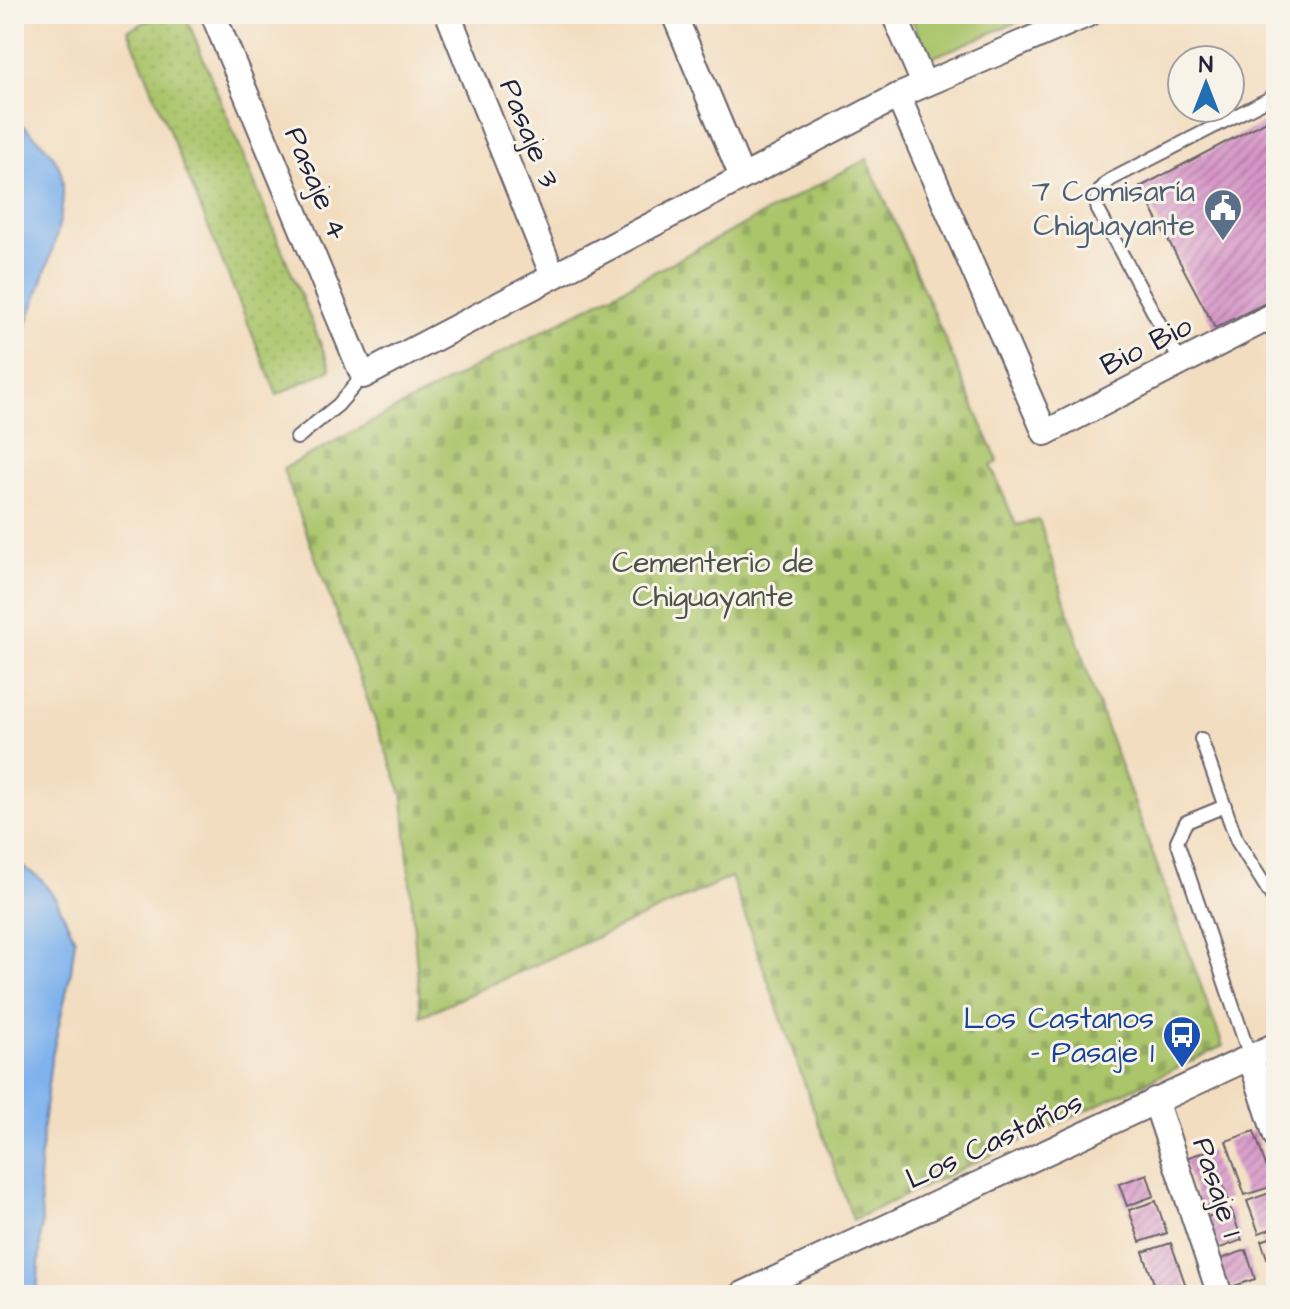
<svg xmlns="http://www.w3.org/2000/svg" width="1290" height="1309" viewBox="0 0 1290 1309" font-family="'Architects Daughter',sans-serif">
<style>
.grass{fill:url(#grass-dots);stroke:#667453;stroke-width:2}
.cemetery{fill:url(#cemetery-stones);stroke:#667453;stroke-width:2}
.pitch{fill:#aac56b;stroke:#667453;stroke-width:2}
.water{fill:#80b3ed;stroke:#516a94;stroke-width:2}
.building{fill:url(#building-hatch)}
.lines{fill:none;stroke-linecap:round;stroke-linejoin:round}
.service-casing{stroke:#6b636a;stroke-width:16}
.minor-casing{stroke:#6b636a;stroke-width:28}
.service{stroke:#fff;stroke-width:12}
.minor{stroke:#fff;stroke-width:24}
.labels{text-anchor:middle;stroke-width:6;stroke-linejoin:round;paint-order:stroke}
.street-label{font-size:30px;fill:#22223b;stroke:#f7f3e8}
.service-label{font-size:30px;fill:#4e5e75;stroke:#f7f3e8;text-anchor:end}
.park-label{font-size:30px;fill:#4b5349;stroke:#f7f3e8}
.transit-label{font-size:30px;fill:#164399;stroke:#f7f3e8;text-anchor:end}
</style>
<defs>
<pattern id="grass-dots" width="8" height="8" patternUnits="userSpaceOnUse" patternTransform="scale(2)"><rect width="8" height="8" fill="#aac56b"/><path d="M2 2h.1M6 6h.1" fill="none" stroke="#92a95e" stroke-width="1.8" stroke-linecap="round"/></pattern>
<pattern id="cemetery-stones" width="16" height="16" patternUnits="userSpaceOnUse" patternTransform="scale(2)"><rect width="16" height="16" fill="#aac56b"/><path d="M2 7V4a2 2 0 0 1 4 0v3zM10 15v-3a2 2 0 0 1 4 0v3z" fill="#92a95e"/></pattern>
<pattern id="building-hatch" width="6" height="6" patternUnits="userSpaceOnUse" patternTransform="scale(2)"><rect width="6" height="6" fill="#d694c7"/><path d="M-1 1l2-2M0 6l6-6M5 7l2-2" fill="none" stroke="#ad78a3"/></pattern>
</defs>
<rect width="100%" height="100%" fill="#f7f3e8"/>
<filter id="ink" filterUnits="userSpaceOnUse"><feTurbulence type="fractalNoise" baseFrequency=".0125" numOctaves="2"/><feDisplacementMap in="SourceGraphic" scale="16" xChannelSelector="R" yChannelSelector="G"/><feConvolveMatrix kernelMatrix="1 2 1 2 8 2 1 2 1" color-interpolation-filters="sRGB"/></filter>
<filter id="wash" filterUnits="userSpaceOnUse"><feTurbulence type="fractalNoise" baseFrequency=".006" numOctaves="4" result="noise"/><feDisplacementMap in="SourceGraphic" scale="32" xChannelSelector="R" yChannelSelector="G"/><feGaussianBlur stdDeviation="1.8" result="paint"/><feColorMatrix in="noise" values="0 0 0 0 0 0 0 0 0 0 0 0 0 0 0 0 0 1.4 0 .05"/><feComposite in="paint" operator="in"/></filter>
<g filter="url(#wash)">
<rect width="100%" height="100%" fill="#f3ddc0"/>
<path class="grass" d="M164,14h21l146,355 -54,26 -149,-365z"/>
<path class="cemetery" d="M867,159l131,303 -7,4 25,59 23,-5 56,176 128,350 -370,174 -122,-343 -310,139 -18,-219 -120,-328z"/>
<path class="pitch" d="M910,14h126l-107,45z"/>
<g class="water">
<path d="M14,117c14,14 38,31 45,50 19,45 -33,147 -45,196z"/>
<path d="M14,861l27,18 16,22 18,38 -4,32 -20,90 -8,64 -4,54 3,41 -5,75h-23z"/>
</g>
<g id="blocks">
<g class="building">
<path d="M1276,116v182l-61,30 -75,-141z"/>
<path d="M1254,1131l19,55 -28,9 -19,-54z"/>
<path d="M1210,1150l18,49 -28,10 -17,-50z"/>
<path d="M1147,1174l7,22 -27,10 -8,-22z"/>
<path d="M1275,1191l1,36 -17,6 -12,-32z"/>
<path d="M1156,1201l11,32 -27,9 -11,-32z"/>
<path d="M1231,1209l11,31 -27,10 -11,-32z"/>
<path d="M1276,1236v34l-4,2 -11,-31z"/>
<path d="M1171,1243l18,52h-31l-15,-43z"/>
<path d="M1246,1250l9,29 -27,9 -10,-28z"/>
</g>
</g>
</g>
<g filter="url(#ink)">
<use href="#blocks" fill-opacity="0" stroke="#6b636a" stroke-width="2"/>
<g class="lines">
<defs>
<g id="service">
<path d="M1181,363l-83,-153c-4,-14 1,-20 12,-30l166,-85"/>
<path d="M297,438l41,-33 25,-29"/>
<path d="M1201,739l36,102 39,62"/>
<path d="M1225,806l-39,16 -9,19 73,216"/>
</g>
<g id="minor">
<path d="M213,14l150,362 535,-280 191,-82"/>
<path d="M448,14l105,262"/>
<path d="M674,14l68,163"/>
<path d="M894,14l30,70"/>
<path d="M898,96l147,337 231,-119"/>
<path d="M1250,1057l26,79"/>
<path d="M1155,1100l65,195"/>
<path d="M741,1295l535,-250"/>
</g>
</defs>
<use href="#service" class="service-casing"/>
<use href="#minor" class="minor-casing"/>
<use href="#service" class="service"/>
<use href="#minor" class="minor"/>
</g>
</g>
<defs>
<symbol id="civic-pin" viewBox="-11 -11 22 30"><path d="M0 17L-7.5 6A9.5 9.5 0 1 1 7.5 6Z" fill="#5c6f8a" stroke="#f7f3e8"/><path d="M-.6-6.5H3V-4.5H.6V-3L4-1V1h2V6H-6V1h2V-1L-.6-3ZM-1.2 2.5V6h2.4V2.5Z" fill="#fff"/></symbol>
<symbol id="bus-pin" viewBox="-11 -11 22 30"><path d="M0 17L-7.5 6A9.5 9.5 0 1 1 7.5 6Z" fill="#1a4fb4" stroke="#f7f3e8"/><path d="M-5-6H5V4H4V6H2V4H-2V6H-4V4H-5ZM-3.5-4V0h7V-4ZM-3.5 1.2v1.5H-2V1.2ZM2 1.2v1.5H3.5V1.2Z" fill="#fff"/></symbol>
</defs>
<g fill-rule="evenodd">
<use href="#civic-pin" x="1201" y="186" width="44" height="60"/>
<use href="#bus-pin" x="1160" y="1013" width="44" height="60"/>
</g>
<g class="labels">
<g class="street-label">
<text transform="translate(530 133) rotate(68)" y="10">Pasaje 3</text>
<text transform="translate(317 183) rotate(67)" y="10">Pasaje 4</text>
<text transform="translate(1146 345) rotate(-27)" y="10">Bio Bio</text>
<text transform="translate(994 1140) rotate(-25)" y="10">Los Castaños</text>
<text transform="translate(1218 1187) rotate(72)" y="10">Pasaje 1</text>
</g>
<g class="service-label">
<text x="1195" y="201">7 Comisaría<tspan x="1195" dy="34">Chiguayante</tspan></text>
</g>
<g class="park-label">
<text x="713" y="572">Cementerio de<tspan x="713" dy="34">Chiguayante</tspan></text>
</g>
<g class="transit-label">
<text x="1154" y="1028">Los Castanos<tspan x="1154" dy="34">- Pasaje 1</tspan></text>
</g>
</g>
<rect width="1290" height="1309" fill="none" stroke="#f7f3e8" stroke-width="48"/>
<g transform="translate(1206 84)"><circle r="38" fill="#f7f3e8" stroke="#a29fa3" stroke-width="2"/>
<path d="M0-6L14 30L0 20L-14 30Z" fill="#1f6fb2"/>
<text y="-12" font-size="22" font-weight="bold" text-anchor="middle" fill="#22223b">N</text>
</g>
</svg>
